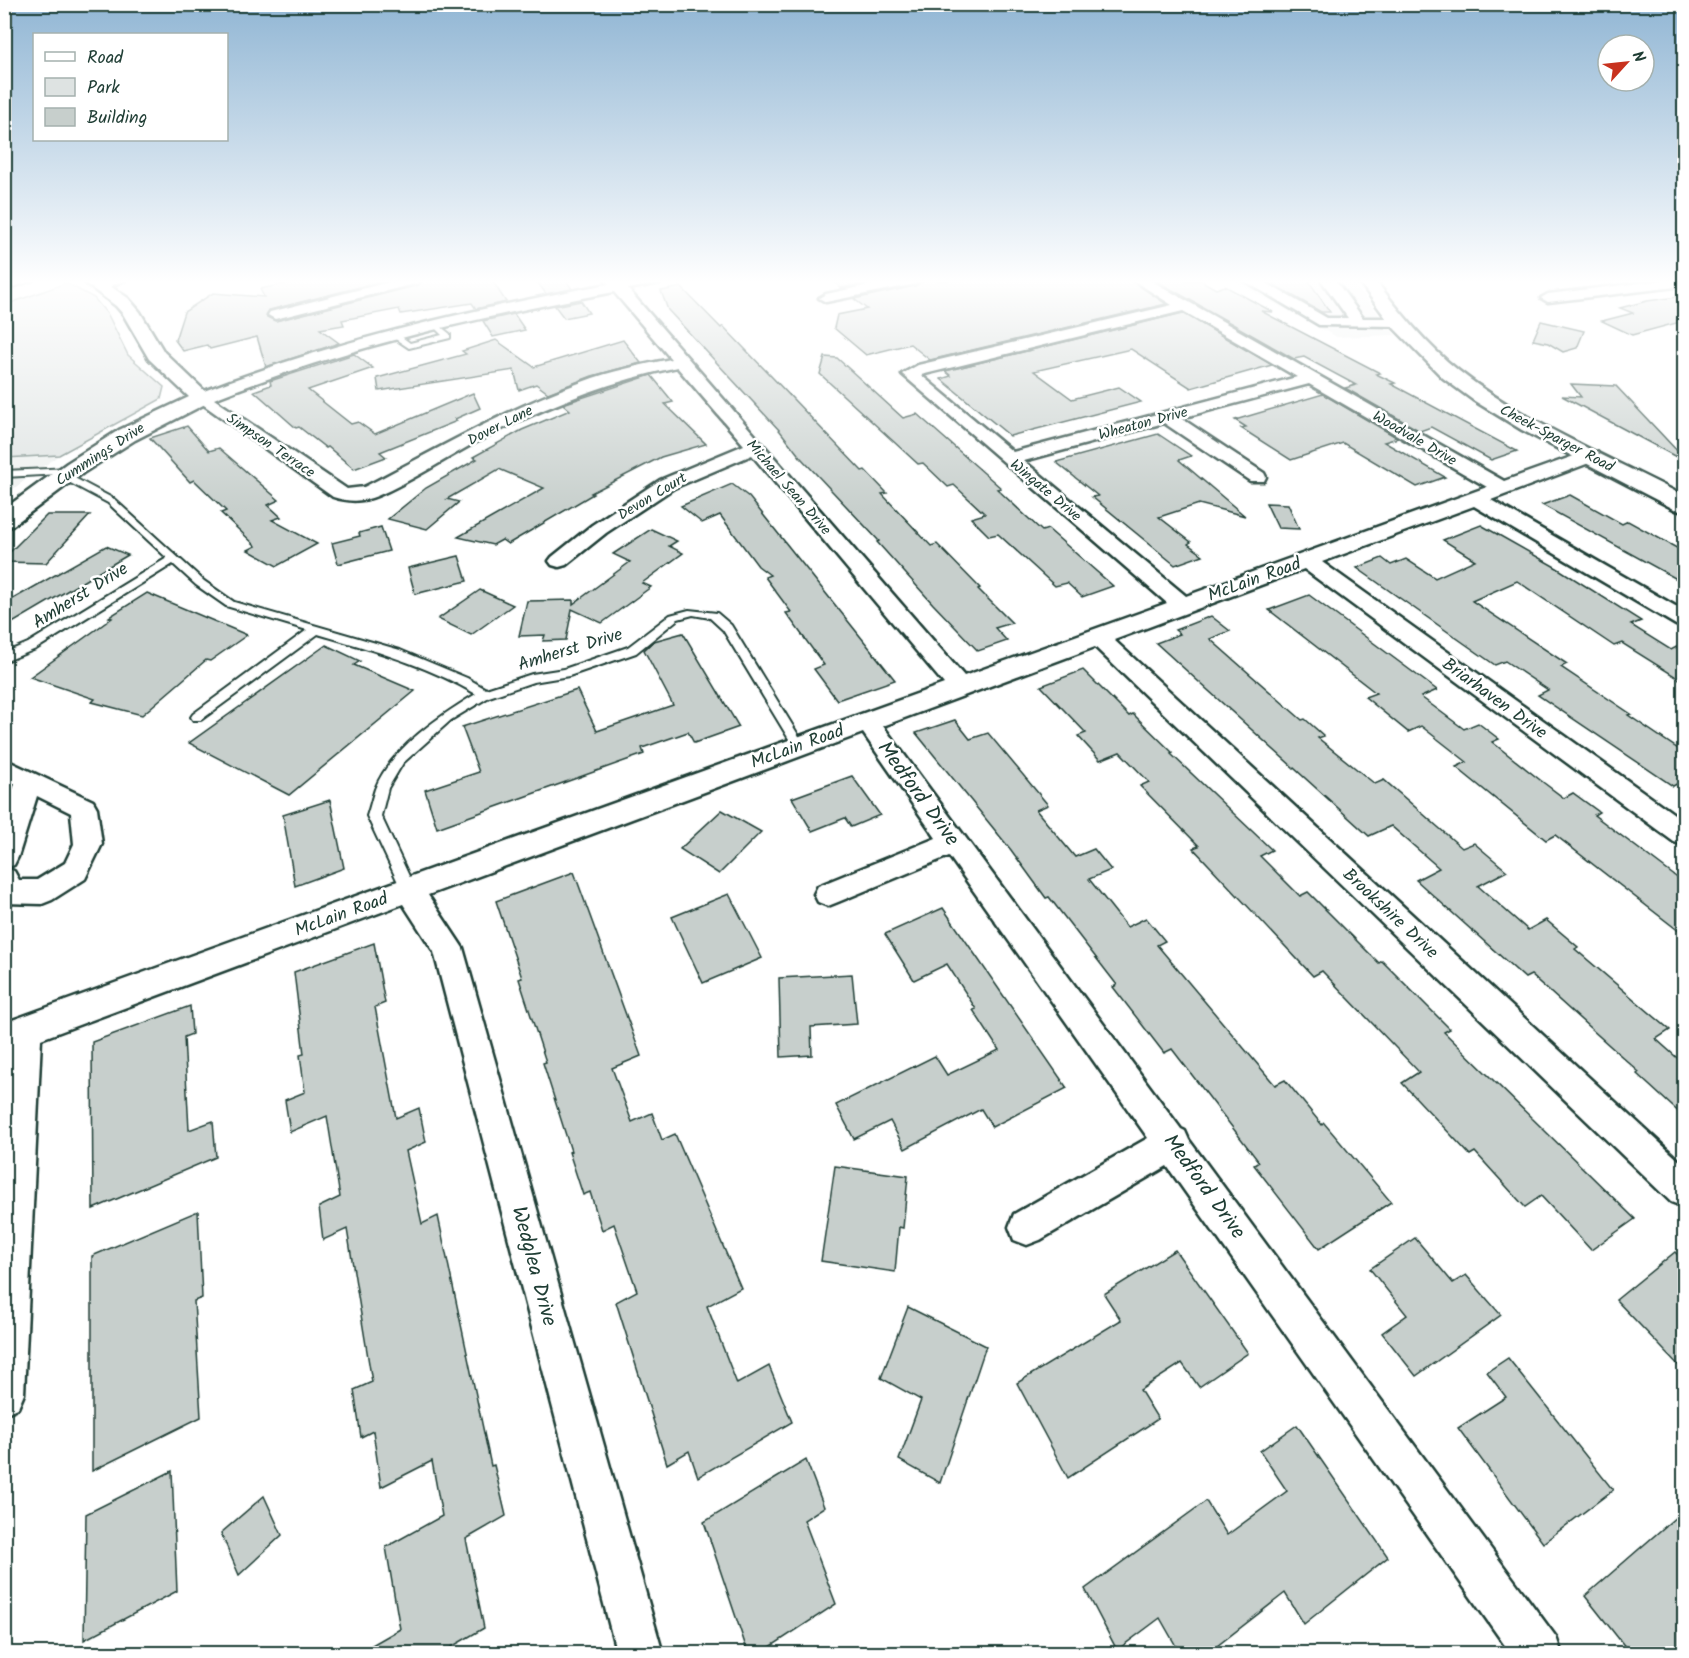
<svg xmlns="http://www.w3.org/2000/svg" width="1689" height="1658" viewBox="0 0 1689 1658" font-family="Kalam,sans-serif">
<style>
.built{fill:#eef1f0}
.green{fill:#dee3e2;stroke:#7e908b;stroke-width:1.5}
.building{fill:#c7cfcc;stroke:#1f3d34;stroke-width:1.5}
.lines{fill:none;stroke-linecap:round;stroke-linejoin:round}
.service-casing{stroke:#1f3d34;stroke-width:4}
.minor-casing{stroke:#1f3d34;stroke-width:5}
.tertiary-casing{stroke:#1f3d34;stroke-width:5}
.secondary-casing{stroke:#1f3d34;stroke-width:5}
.service{fill:#fff;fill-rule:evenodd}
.minor{fill:#fff;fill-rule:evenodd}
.tertiary{fill:#fff;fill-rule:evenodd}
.secondary{fill:#fff;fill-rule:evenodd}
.labels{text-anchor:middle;stroke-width:5;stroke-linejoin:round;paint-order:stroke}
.far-street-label{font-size:15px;fill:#1f3d34;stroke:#fff}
.street-label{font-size:18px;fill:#1f3d34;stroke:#fff}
.near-street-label{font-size:21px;fill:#1f3d34;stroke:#fff}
</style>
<rect width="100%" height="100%" fill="#fff"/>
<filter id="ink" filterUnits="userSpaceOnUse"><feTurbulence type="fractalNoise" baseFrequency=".0167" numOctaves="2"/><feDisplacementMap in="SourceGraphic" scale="12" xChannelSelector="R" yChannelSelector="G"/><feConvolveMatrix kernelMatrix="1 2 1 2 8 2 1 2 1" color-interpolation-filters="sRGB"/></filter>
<g filter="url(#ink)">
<g class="built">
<path d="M1231,280h120l44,55 -58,2z"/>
<path d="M59,455l-54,40v-37z"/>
</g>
<path class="green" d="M66,283l28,15 14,17 20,40 36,32 -3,12 -102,56 -54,3v-153z"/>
<g class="building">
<path d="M303,280h84l-118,30 -2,7 9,4 143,-36 3,-5h70l14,22 -30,7 -4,-6 -71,11 -2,-5 -57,11 2,5 -24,4 19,14 -73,24 -9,-30 -47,12 -3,-4 -24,6 -8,-11 9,-28 29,-19 51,4 -4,-8z"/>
<path d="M536,280h30l6,9 -26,5z"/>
<path d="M831,280h50l-40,8z"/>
<path d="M924,280h207l35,24 -236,56 -20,-16 -44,11 -32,-27 3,-13 30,-6 -13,-10 61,-13z"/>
<path d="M1155,280h45l16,9 9,-3 48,26 -12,-1 119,62 -4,1 19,9 -4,1 126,67 -26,9 -60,-33 -11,4 -75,-43 11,-3 -52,-28 -10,2z"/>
<path d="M1272,280h36l22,32h-9l-45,-26z"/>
<path d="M681,287l40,41 2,-2 139,145 3,-1 22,23 -5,1 49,52 6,-2 43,44 -2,1 34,34 -17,5 12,13 -29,10 -45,-47 -56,-62 2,-1 -78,-83 -21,-27 -112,-121 -7,-19z"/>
<path d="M1684,296v25l-52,14 -30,-14 31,-8 -13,-5 27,-7z"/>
<path d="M581,301l8,12 -25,5 -9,-12z"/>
<path d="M1183,313l89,52 -81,23 -60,-39 -97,22 38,28 47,-12 22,15 -131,34 -69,-57 10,-3 -6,-5z"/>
<path d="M514,314l11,16 -32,7 -10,-16z"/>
<path d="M1541,321l43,10 -7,17 -14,4 -15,-9 -15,-3z"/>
<path d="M496,340l38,27 89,-27 18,23 -49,13 -44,17 -12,-9 -17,6 -5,-20 -135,21 -2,-13 89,-24 -4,-3z"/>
<path d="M354,354l19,14 -65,22 43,34 7,-2 17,12 98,-41 7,15 -25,11 2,2 -77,31 6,5 -32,12 -26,-22 -2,1 -27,-21 -3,1 -42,-37 17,-6 -1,-4z"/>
<path d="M825,357l12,1 66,60 14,-4 84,74 -4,1 45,42 6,-2 65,57 -31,11 -15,-14 -12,3 -57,-52 -9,2 -18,-18 14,-4 -31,-29 -6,2 -25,-24 -5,1 -98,-90z"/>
<path d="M651,375l22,27 -8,2 41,40 -45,13 -70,36 2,1 -85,50 -6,-4 -9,5 -35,-8 86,-49 -45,-19 -52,30 12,3 -32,27 -39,-10 38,-31 51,-29 -4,-2 49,-27 48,-20 -7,-6z"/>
<path d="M1571,384l45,2 66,70 -2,3 -118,-63 19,1z"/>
<path d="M1323,394l75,44 -14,4 61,35 -28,10 -74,-44 -52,17 -50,-32 5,-1 -11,-7z"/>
<path d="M187,426l22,25 10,-3 60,52 -11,5 13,12 -9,3 45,24 -40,22 -29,-16 8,-4 -35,-33 5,-2 -32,-31 -4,2 -40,-44z"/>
<path d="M1158,434l33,22 -12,4 66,56 -46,-12 -40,13 32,25 -3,2 15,11 -28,10 -83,-68 6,-1 -42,-34z"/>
<path d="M732,484l17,13 146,183 -58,20 -23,-31 10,-4 -38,-52 5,-1 -26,-35 5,-2 -12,-9 -38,-51 -18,8 -21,-17z"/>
<path d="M1570,495l52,29 6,-3 56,31v31l-142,-78z"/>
<path d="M1266,503l22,1 11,25 -21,-1z"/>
<path d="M47,515h43l-44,48 -42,-1v-4z"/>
<path d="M1481,525l76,43 84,53 -10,4 40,25 13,-7v39l-62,-39 -8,3 -97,-65 -45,20 95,63 -6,3 70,47 -3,1 56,38v27l-11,6 -135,-91 10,-5 -43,-29 -10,4 -138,-97 25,-10 9,7 15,-6 29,19 40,-18 -32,-20z"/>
<path d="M381,527l8,24 -51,13 -6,-21 28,-7 -1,-3z"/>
<path d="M651,529l26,12 -8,5 14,7 -41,30 9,4 -49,36 -30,-14 -6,31 -23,1 2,-6 -26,1 8,-35 46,-1v4l57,-42 -17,-8z"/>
<path d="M106,546l22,9 -124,73v-24z"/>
<path d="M459,556l8,25 -52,13 -7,-26z"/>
<path d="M480,590l33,15 -42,30 -33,-16z"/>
<path d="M147,593l100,42 -37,26 -4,-1 -64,55 -50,-13 3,-3 -65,-22 82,-59 -3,-1z"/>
<path d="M1309,595l128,95 -16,7 43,32 14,-6 21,16 -7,3 52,41 20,15 9,-5 26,19 -5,3 90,68v52l-129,-100 -9,5 -90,-73 11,-5 -46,-36 -13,6 -43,-35 11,-4 -107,-83z"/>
<path d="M1211,616l19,15 -20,8 92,81 3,-1 19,17 -6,2 57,46 9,-4 78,68 12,-5 33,28 -29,15 50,44 18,-10 32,27 -3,2 95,81 -14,9 28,25v53l-47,-43 2,-2 -108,-97 -6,3 -109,-98 23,-12 -48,-42 -22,10 -213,-193 24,-9 -5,-4z"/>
<path d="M683,633l56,94 -45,16 -6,-11 -46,16 2,6 -207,74 -12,-38 54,-18 -17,-45 115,-37 20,41 76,-26 -29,-55 10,-9z"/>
<path d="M326,645l34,16 -6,4 61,26 -126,104 -100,-52z"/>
<path d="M1083,670l46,46 4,-2 40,39 -2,1 101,96 -12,6 40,40 8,-4 71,71 3,-2 68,68 -6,3 191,187 -44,31 -50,-54 -16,11 -50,-55 -5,3 -68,-72 17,-11 -97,-101 -9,5 -120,-128 6,-2 -59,-60 9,-4 -29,-30 -20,8 -22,-24 8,-3 -45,-47z"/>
<path d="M955,720l15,19 18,-6 60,72 -12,5 39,47 19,-8 17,21 -22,9 38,48 19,-9 19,23 -8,4 118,140 10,-5 37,45 2,-2 67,79 -72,47 -65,-84 5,-3 -87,-113 -8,4 -51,-66 4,-2 -68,-88 -3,1 -35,-48 -95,-117z"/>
<path d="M852,776l28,39 -29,12 -6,-9 -33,13 -20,-33z"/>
<path d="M330,800l14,68 -49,18 -12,-71z"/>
<path d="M722,810l39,22 -42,42 -39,-25z"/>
<path d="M574,872l67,184 -29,12 20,54 20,-9 10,27 13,-6 66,154 -34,18 30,78 32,-18 23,56 -94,55 -9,-26 -22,13 -51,-162 21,-11 -23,-67 -12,6 -12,-38 -7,3 -14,-43 2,-1 -28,-88 3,-1 -27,-83 3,-1 -26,-77z"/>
<path d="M729,894l33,64 -59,25 -31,-66z"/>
<path d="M943,908l124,180 -75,39 -11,-18 -76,40 -15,-28 -36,18 -18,-34 99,-49 12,19 52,-25 -26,-40 3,-1 -29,-45 -33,16 -29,-46z"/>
<path d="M374,943l11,60 -10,4 21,111 23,-10 7,34 -20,9 16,73 16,-8 53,250 3,-1 12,51 -40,23 18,89 -43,25h-83l42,-24 -14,-82 56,-31 -10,-55 -51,26 -8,-56 -12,6 -7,-47 18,-8 -25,-153 -24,11 -4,-33 21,-10 -13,-81 -37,16 -5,-32 20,-8 -5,-37 4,-1 -10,-82z"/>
<path d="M852,974l5,50 -46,3 1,28 -31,2 -2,-79z"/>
<path d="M190,1006l2,28 -8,3 5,93 24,-9 3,36 -123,52 -1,-167z"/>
<path d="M835,1166l73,10 -5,52 -4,-1 -4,45 -74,-11z"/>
<path d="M198,1211l4,87 -8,3 7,116 -109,54v-215z"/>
<path d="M1415,1238l38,45 13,-8 35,40 -85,61 -34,-43 25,-18 -37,-46z"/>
<path d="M1175,1250l73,103 -49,34 -17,-24 -42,27 18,29 -90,59 -51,-95 104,-63 -17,-26z"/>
<path d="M1675,1252l9,9v110l-68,-71z"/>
<path d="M908,1307l78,39 -46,137 -41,-23 22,-60 -40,-22z"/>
<path d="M1508,1358l105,132 -70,53 -85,-115 48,-31 -19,-25z"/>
<path d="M1297,1425l91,132 -84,67 -19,-31 -77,60h-28l-20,-35 -43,32 -32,-61 121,-88 21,34 60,-44 -27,-40z"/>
<path d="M806,1460l18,47 -20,13 32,84 -75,49h-13l-44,-131z"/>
<path d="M172,1471l5,120 -93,49 2,-126z"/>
<path d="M264,1496l18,39 -43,40 -18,-42z"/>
<path d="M1684,1510v143h-54l-45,-57z"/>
</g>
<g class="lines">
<defs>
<g id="service">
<path d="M23,280h11l-30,10v-4z"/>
<path d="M435,322l15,12v4l-41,10 -21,-14 7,-2 15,11 32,-8 -11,-11z"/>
<path d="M71,468l5,3 -2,2 -7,1 47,25 90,82 30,21 166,48 67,28 19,11 46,-15 32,-5 64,-22 42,-32 19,-5 28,3 14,12 74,121 -6,5 -4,-2 -72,-119 -13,-12 -17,-3 -15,4 -42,34 -67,23 -36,6 -44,15 -38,23 -48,43 -15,25 -7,28 34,73 -2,4 -5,2 -5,-2 -36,-77c3,-9 5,-18 8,-27 16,-41 65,-73 101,-95 -49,-29 -104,-44 -158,-60l-117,86h-8l-2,-3 2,-3 114,-84 -81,-24 -30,-21 -23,-21 -137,85 -32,13v-9l24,-10 139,-85 -59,-55 -47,-25v-4l-57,3v-6z"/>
</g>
<g id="minor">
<path d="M103,280h22l-21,9h-10l-2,-3z"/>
<path d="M397,280h23l-2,3 -143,36 -7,-4 2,-3z"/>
<path d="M605,280h57l-2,3 -32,6 336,387 203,-73 -265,-229 16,-9 254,-60 -39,-25h17l354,201 81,-29h12l3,4 -3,4 -106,40 193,111v16l-8,-2 -202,-119 -152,56 362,259v24l-10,-3 -370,-273 -190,71 570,525v42l-13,-5 -576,-555 -212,79 298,403 4,2 4,9 367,497 6,17h-51l-344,-488 -127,74 -13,5 -13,-5 -5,-13 5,-13 134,-76 -199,-282 -111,46 -10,4 -10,-4 -4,-8 4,-8 118,-48 -73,-105 -435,162 35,53 200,706h-46l-183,-702 -31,-48 -362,135 -17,355 -6,14 -14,6v-307l5,-56 -5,2v-30l940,-339 -192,-229 -78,33 -68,45 -40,32 -7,2 -7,-2 -3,-4 3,-4 40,-32 68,-45 84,-35 -67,-78c-70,15 -131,39 -195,72 -35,18 -69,42 -105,57 -14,6 -29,6 -44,1l-139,-99 2,-4c134,-52 271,-84 412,-110zM614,292l57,67c-30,6 -60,12 -89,23 -76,27 -146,68 -218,105l-17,2 -133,-90c130,-52 264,-82 400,-107zM1183,311l114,66 -284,75 -92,-77zM1309,384l178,103 -301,109 -162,-135 140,-38 86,58h14l2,-4 -2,-4 -83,-55z"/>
<path d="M893,280h29l-7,4 -89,18 -7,-4 7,-4z"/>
<path d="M1243,280h18l66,38h21l-27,-38h14l28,38h35l7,4 -7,4 -79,-1z"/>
<path d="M1664,280h20v6l-136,16 -7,-4 7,-4z"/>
<path d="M4,759l89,42 4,7 5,36 -17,35 -33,21 -10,4 -38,-1v-89l11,-30 -11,-5zM37,796l34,17 3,31 -9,19 -28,17h-18l-5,-9 -9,-3 9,-3 4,-8z"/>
</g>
<path id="tertiary" d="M81,280h20l27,18 12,14 24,40 48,46 -3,4 -74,38 -52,33 -71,53 -8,2v-19l63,-46 52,-33 70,-33 -40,-38 -26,-45 -7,-8z"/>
<path id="secondary" d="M1358,280h17c25,32 52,66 84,91 65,51 152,87 225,125v16l-8,-2 -154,-80 -49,-30 -30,-22 -51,-52z"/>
</defs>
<use href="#service" class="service-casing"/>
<use href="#minor" class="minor-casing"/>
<use href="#tertiary" class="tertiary-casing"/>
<use href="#secondary" class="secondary-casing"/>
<use href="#service" class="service"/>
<use href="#minor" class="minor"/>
<use href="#tertiary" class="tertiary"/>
<use href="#secondary" class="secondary"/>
</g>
</g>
<linearGradient id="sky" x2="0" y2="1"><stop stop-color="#91b6d4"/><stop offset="0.55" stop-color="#fff"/><stop offset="1" stop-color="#fff" stop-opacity="0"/></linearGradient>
<rect width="1689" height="512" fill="url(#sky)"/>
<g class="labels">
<g class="far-street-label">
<text transform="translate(1143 423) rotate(-15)" y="5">Wheaton Drive</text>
<text transform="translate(500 425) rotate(-27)" y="5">Dover Lane</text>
<text transform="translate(1415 438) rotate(30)" y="5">Woodvale Drive</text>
<text transform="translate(1557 438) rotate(28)" y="5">Cheek-Sparger Road</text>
<text transform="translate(271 445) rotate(34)" y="5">Simpson Terrace</text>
<text transform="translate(100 454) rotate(-33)" y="5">Cummings Drive</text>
<text transform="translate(789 487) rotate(49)" y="5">Michael Sean Drive</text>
<text transform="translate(1046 490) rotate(40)" y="5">Wingate Drive</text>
<text transform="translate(652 496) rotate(-31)" y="5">Devon Court</text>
</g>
<g class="street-label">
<text transform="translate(1254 579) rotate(-20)" y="6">McLain Road</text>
<text transform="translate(80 595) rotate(-32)" y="6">Amherst Drive</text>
<text transform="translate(570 649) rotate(-17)" y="6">Amherst Drive</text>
<text transform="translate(1495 698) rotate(36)" y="6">Briarhaven Drive</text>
<text transform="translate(797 746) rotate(-20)" y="6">McLain Road</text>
<text transform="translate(1391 913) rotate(43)" y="6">Brookshire Drive</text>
<text transform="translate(341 914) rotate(-20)" y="6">McLain Road</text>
</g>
<g class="near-street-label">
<text transform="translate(919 793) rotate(54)" y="7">Medford Drive</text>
<text transform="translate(1205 1186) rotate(54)" y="7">Medford Drive</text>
<text transform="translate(535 1266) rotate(75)" y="7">Wedglea Drive</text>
</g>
</g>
<rect width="1689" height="1658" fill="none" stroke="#fff" stroke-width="24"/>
<rect x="12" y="12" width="1665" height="1634" fill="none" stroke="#1f3d34" stroke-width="2" filter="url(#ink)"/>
<rect x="33" y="33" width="195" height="108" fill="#ffffff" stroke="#a5b1ae" stroke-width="1.5"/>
<rect x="45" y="52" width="30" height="9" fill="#ffffff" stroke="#a5b1ae" stroke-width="1.5"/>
<text x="87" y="63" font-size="18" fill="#1f3d34">Road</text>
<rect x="45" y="78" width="30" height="18" fill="#dee3e2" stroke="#a5b1ae" stroke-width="1.5"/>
<text x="87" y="93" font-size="18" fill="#1f3d34">Park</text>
<rect x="45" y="108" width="30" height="18" fill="#c7cfcc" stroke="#a5b1ae" stroke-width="1.5"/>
<text x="87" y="123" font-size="18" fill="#1f3d34">Building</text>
<g transform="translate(1626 63) rotate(63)"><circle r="28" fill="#ffffff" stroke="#a5b1ae" stroke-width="1.5"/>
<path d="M0-4.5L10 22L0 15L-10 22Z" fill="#c8321e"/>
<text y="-9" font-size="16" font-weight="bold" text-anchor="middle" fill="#1f3d34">N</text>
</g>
</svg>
